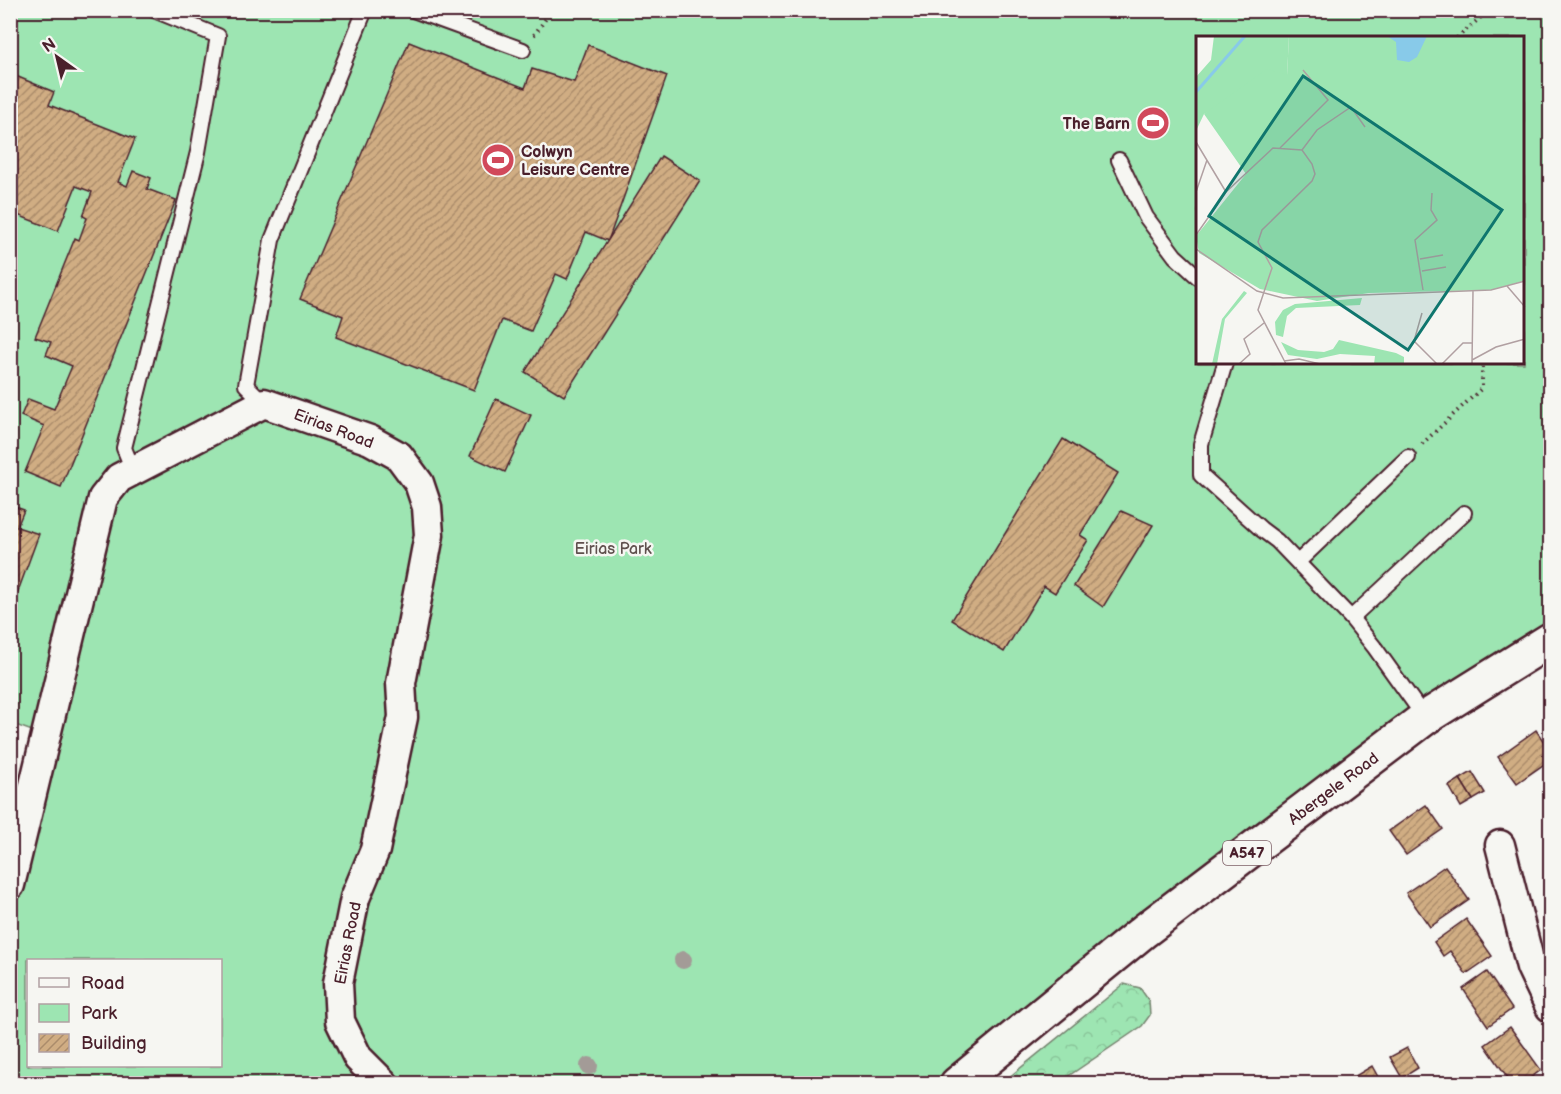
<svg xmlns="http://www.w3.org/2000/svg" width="1561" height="1094" viewBox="0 0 1561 1094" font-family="'Balsamiq Sans',sans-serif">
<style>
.forest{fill:url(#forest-crowns);stroke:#74826e;stroke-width:1.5}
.park{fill:#9de5b2;stroke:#74826e;stroke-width:1.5;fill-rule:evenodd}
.building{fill:url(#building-hatch);stroke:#4a1f2b;stroke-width:1.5}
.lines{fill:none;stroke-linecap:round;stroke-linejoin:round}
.lane-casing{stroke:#4a1f2b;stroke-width:18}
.street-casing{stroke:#4a1f2b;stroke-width:33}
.primary-casing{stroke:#4a1f2b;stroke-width:38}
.path{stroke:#4a1f2b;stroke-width:4;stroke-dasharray:1.5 4.5;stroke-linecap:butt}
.lane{stroke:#f6f6f2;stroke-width:14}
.street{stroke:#f6f6f2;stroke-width:28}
.primary{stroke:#f6f6f2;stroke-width:33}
.tree{fill:#a39b97}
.labels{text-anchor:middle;stroke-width:5;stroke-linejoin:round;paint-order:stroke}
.shield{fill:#f6f6f2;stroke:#7e6067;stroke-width:1.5}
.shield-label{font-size:15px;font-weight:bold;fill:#4a1f2b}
.poi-label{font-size:16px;font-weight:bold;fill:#4a1f2b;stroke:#f6f6f2;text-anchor:end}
.street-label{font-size:16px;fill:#4a1f2b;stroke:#f6f6f2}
.park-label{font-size:16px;fill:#5f504d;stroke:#f6f6f2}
.inset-river{fill:none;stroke:#88cae9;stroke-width:3}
.inset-road{fill:none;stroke:#b1a0a2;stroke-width:1.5}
.view{fill:#0f766e;fill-opacity:0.15;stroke:#0f766e;stroke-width:3}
.inset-edge{fill:none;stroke:#4a1f2b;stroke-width:3}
</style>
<defs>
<pattern id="forest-crowns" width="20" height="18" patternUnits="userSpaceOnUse" patternTransform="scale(1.5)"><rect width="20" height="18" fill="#9de5b2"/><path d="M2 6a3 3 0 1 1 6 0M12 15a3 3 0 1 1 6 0" fill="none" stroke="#89c499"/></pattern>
<pattern id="building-hatch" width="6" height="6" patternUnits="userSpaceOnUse" patternTransform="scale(1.5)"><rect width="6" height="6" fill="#d0ad83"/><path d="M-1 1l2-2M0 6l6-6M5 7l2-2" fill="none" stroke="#ab8c6b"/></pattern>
</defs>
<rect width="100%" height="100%" fill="#f6f6f2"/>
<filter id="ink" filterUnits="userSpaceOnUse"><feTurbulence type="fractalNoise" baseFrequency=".0167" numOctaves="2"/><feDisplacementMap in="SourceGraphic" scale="12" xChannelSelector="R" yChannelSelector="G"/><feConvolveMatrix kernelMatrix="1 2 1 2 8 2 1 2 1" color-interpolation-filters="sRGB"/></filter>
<g filter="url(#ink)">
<path class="forest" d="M1124,984l16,4 9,13 1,14 -8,11 -84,57h-56z"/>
<path class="park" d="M10,11h1540v629l-125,78 -445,365h-969v-46l5,-173 30,-128 -36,-13zM1198,38h326v325h-326zM28,960h192v106h-192z"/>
<g class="building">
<path d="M409,42l116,46 7,-19 42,13 14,-37 79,31 -59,165 -22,-9 -19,47 -11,-5 -25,57 -29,-11 -28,70 -138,-53 7,-21 -43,-17z"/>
<path d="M11,74l43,18 -5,13 86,34 -17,43 9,4 6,-15 18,7 -4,11 29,11 -115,287 -36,-15 19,-46 -23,-10 7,-17 26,10 18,-43 -26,-11 5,-13 -16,-5 40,-99 4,2 8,-22 -4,-2 9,-24 -16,-6 -18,45 -48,-19z"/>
<path d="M661,156l39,25 -136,215 -39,-24z"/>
<path d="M496,399l35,16 -26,57 -35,-16z"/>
<path d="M1063,439l55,34 -38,62 8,5 -33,53 -11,-7 -40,66 -52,-32z"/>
<path d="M10,505l14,5 -7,17 22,7 -29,79z"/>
<path d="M1121,511l32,14 -50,82 -29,-21z"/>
<path d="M1536,730l14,21v9l-33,23 -19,-26z"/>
<path d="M1472,772l13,21 -12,7 -13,-21z"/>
<path d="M1460,779l13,21 -12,7 -12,-21z"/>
<path d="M1426,805l17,24 -37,26 -17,-24z"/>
<path d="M1445,866l24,34 -39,27 -24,-34z"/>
<path d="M1466,919l26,37 -26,18 -16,-23 -7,5 -9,-14z"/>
<path d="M1487,972l25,37 -24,17 -25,-37z"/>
<path d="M1510,1027l31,43 -19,14h-10l-27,-39z"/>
<path d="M1407,1048l11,20 -16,10 -12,-21z"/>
<path d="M1372,1066l10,18h-40z"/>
<path d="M1544,1075l6,2v7h-8z"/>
</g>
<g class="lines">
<defs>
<g id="lane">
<path d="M413,10l110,40"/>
<path d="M1119,160l27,57 29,39 23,21"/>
<path d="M1225,363l-24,81v31l60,54 16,12 74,77 24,30 50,70"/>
<path d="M264,403l-18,-18 26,-145 93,-230"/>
<path d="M133,470l-9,-22 74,-296 20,-116 -64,-26"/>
<path d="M1298,562l110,-105"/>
<path d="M1351,618l113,-105"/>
</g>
<g id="street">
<path d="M1500,845l31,122 19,40"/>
<path d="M10,885l93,-387 16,-20 145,-75 106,37 29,16 20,27 8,24 2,28 -28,148 2,34 -28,133 -20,48 -17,85 2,38 18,37 26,26"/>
</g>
<path id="primary" d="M957,1084l187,-153 281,-213 125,-78"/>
</defs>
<use href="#lane" class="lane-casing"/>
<use href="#street" class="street-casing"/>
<use href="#primary" class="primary-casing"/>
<g class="path">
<path d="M534,35l18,-25"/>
<path d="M1457,38l32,-28"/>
<path d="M1422,444l60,-56v-25"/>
</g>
<use href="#lane" class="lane"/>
<use href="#street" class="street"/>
<use href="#primary" class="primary"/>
</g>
<g class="tree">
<circle cx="683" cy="960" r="9"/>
<circle cx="589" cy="1066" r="9"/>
</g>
</g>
<defs>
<symbol id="stadium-disc" viewBox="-11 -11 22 22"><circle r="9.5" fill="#d1495b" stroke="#f6f6f2"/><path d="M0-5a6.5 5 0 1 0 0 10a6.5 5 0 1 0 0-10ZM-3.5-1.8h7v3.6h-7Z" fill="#fff"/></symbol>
</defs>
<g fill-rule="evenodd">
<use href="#stadium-disc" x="1134" y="104" width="38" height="38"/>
<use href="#stadium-disc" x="479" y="141" width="38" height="38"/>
</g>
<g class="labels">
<rect class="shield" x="1223" y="841" width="48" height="24" rx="4.5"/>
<g class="shield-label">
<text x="1247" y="858">A547</text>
</g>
<g class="poi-label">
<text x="1130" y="129">The Barn</text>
<text x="521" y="157" text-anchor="start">Colwyn<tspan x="521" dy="18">Leisure Centre</tspan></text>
</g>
<g class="street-label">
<text transform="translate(334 428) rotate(21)" y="6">Eirias Road</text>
<text transform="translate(1333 788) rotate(-37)" y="6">Abergele Road</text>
<text transform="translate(347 943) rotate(-79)" y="6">Eirias Road</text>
</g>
<g class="park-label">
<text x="613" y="554">Eirias Park</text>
</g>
</g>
<g transform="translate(1196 36)">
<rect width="328" height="328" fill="#f6f6f2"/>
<path d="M18,0h75l-2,40 -83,38 -8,17v-54l15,-17zM48,255l3,2 -22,26 -8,45h-5l10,-45zM166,262l-2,7 -64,3 -9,8 -4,21 -7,-2 -1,-13 8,-12 12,-6zM143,304l57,13 8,4v7h-30l1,-8 -35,-2 -23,5 -29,-4 -7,-13 17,8 26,2 9,-3z" fill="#9de5b2"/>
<path d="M93,0h235v245l-33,9 -122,3 -52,8 -57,-12 -61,-36 -3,-17 50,-62 -42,-60 63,-45 20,6z" fill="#9de5b2"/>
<path d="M191,0h40l-10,21 -8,5 -12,-2 -1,-18z" fill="#88cae9"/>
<path class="inset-river" d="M0,56l49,-56"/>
<path class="inset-road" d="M0,106l30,50M84,112l48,-48 -25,-30M106,114l15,-20 34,-23 14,20M0,156l11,-32M0,199l30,-43 47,-44 29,2 10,14 3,10 -3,7 -50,49 -4,12 14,26 -14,42 28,54M0,213l61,42 26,7 208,-8 34,-9M224,223l23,-4M226,235l24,-4M311,250l18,21M227,254l-8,-50 22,-20 -6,-10 1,-17M226,277l-8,28 23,23M276,324l24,-13 29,-8M88,325l15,-2 21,5M43,328l11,-10 -6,-15 20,-16M246,328l21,-21h10M276,328l1,-73"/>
<path class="view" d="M107,40l199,134 -94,140 -199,-134z"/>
<rect width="328" height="328" class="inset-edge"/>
</g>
<rect width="1561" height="1094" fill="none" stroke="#f6f6f2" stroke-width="36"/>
<rect x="18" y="18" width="1525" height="1058" fill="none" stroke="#4a1f2b" stroke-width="2" filter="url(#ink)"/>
<rect x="27" y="959" width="195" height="108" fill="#f6f6f2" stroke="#b1a0a2" stroke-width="1.5"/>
<rect x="39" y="978" width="30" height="9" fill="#f6f6f2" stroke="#b1a0a2" stroke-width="1.5"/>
<text x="81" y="989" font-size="18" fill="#4a1f2b">Road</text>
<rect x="39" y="1004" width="30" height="18" fill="#9de5b2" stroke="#b1a0a2" stroke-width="1.5"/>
<text x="81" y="1019" font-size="18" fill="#4a1f2b">Park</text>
<rect x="39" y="1034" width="30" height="18" fill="url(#building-hatch)" stroke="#b1a0a2" stroke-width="1.5"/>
<text x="81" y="1049" font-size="18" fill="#4a1f2b">Building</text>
<g transform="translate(57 57) rotate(326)" stroke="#f6f6f2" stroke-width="4.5" paint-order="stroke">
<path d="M0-4.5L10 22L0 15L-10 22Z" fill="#4a1f2b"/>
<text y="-9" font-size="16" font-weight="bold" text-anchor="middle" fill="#4a1f2b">N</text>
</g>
</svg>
